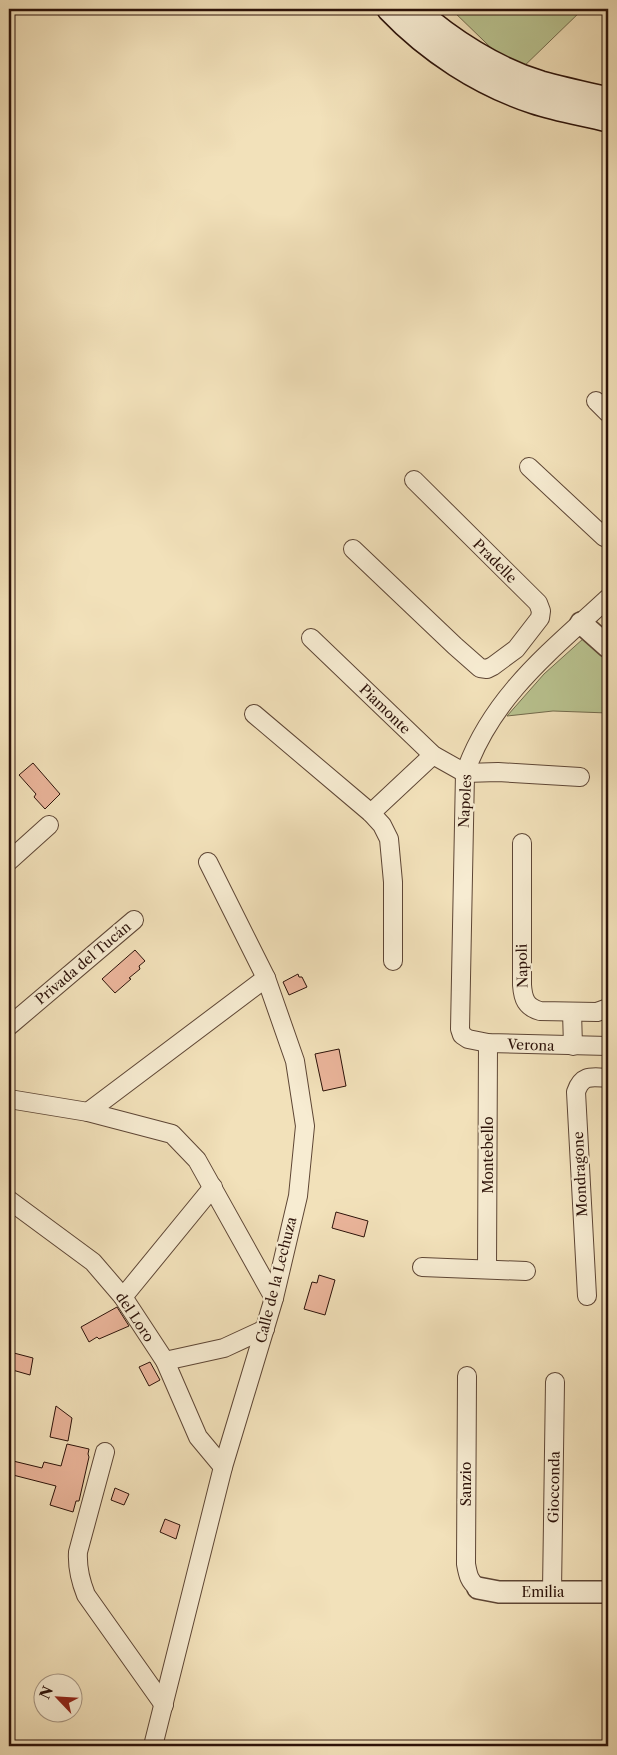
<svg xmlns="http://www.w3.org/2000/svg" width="617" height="1755" viewBox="0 0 617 1755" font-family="'Libre Caslon Text',serif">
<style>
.green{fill:#b9c390;stroke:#726a4c}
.building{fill:#ebb59b;stroke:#2c1209}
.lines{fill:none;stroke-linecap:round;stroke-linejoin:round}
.minor-casing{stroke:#5e4635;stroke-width:20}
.tertiary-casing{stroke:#5e4635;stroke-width:24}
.secondary-casing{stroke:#2c1209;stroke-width:28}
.minor{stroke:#f7ecd2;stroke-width:18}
.tertiary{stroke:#f7ecd2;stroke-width:21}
.secondary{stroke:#f7ecd2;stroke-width:25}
.labels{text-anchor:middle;stroke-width:4.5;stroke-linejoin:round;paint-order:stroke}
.street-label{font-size:14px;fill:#2c1209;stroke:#f7ecd2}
</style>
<rect width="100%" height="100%" fill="#f2e1ba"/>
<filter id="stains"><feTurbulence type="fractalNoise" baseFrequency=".004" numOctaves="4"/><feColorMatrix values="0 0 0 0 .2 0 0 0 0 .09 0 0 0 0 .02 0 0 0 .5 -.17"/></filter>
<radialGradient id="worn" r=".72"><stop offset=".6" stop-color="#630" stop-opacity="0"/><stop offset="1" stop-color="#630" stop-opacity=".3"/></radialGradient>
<g class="green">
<path d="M451,9h132l-66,64z"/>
<path d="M584,638l24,19v56l-55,-2 -46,5 37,-42z"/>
</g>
<g class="building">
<path d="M33,763l27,31 -15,15 -11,-12 2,-3 -17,-19z"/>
<path d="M135,950l10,11 -6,5 1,3 -11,9 2,1 -16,14 -13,-14z"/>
<path d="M298,974l1,3h3l5,10 -18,8 -6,-13z"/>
<path d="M339,1049l7,37 -23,5 -8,-37z"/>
<path d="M336,1212l32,9 -4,16 -32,-9z"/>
<path d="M319,1275l16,5 -10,35 -21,-6 8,-27 5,1z"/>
<path d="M117,1307l12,19 -30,13 -2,-2 -8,5 -8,-15z"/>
<path d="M10,1352l23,6 -3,17 -21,-6z"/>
<path d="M150,1362l10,18 -11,6 -10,-19z"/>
<path d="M56,1406l16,12 -4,23 -18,-4z"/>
<path d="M67,1444l22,5 -1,5 1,3 -10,44h-3l-3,11 -23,-7 6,-19 -47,-12v-14l33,8 2,-6 17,4z"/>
<path d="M115,1488l14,6 -5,11 -13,-5z"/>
<path d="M165,1519l15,6 -4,14 -16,-7z"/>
</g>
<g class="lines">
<defs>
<g id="minor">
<path d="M596,401l12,12"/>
<path d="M529,467l75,70 4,1"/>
<path d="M353,549l102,97 25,22 7,1 6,-3 23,-17 24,-31 1,-7 -3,-8 -124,-123"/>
<path d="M608,598c-57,53 -116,98 -143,175l-5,256 2,6 6,4 20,4 120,3"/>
<path d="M311,638l122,117 32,18 33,-1 82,5"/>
<path d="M254,714l117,99 11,12 7,14 4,43v79"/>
<path d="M371,813l62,-58"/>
<path d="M522,843v142c1,14 4,22 18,26l57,1 11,-4"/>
<path d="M9,861l40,-36"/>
<path d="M572,1012l1,34"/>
<path d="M9,1026l125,-106"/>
<path d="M9,1099l79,13 84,22 25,26 77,138"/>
<path d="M88,1112l178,-134"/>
<path d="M9,1200l84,62 30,35 42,64 33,76 25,30"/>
<path d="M422,1267l104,4"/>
<path d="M487,1268l1,-225"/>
<path d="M587,1296l-11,-204c6,-18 16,-15 32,-14"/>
<path d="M123,1297l90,-110"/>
<path d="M165,1361l59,-13 41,-19"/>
<path d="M467,1376l-1,188c2,11 3,17 12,24"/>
<path d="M105,1452l-27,100c-1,16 2,28 8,43l78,110"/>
<path d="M552,1591l3,-209"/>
<path d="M153,1746l70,-279 51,-169 24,-102 7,-70 -10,-65 -29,-83 -58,-116"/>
</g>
<g id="tertiary">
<path d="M581,623l27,24"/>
<path d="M478,1588l21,4h109"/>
</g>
<g id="secondary">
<path d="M390,9c39,41 90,74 144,92 24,8 50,12 74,18"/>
<path d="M414,9c36,32 81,61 127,75 22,6 45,11 67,16"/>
</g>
</defs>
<use href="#minor" class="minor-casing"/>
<use href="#tertiary" class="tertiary-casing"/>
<use href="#secondary" class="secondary-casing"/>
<use href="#minor" class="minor"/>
<use href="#tertiary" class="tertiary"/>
<use href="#secondary" class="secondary"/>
</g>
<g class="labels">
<g class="street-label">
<text transform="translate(495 561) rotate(45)" y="5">Pradelle</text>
<text transform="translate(385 709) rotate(44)" y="5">Piamonte</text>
<text transform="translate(465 801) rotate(-87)" y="5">Napoles</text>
<text transform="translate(83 963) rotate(-40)" y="5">Privada del Tucán</text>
<text transform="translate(522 966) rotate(-91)" y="5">Napoli</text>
<text transform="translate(531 1045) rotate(2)" y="5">Verona</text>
<text transform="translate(488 1155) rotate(-90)" y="5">Montebello</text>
<text transform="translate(580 1174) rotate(-93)" y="5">Mondragone</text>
<text transform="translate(276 1280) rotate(-76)" y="5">Calle de la Lechuza</text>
<text transform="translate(135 1317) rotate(56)" y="5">del Loro</text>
<text transform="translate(466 1484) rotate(-90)" y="5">Sanzio</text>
<text transform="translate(554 1487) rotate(-89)" y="5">Giocconda</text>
<text x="543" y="1597">Emilia</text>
</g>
</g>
<rect width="617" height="1755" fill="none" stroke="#f2e1ba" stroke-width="30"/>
<rect x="10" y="10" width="597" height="1735" fill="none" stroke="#2c1209" stroke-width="2.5"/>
<rect x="15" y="15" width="587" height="1725" fill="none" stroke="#2c1209"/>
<g transform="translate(58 1698) rotate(295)"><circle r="24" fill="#f7ecd2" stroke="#a69582"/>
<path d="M0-4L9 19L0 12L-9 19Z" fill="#8f2418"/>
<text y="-8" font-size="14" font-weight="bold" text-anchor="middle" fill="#2c1209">N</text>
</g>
<rect width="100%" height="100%" filter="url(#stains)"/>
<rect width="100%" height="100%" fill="url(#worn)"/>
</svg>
